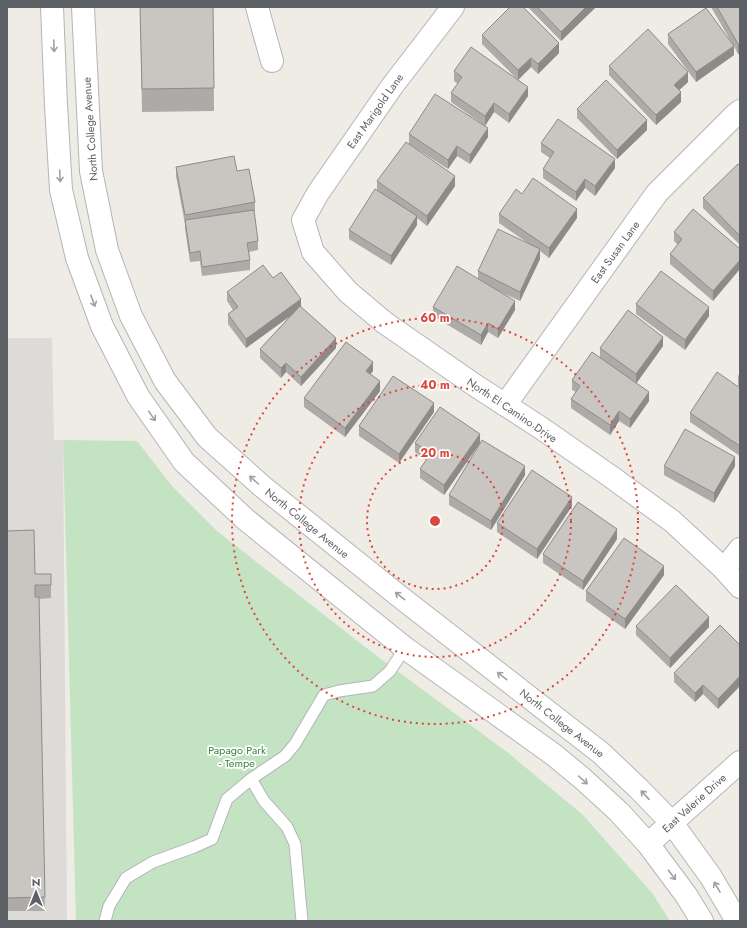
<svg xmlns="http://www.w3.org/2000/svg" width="747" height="928" viewBox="0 0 747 928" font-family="Jost,sans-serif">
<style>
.industrial{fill:#dddbd7}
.green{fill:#c4e3c3}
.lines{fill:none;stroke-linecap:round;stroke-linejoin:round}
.service-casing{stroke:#b2b5b9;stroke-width:13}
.minor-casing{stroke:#b2b5b9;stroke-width:24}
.tertiary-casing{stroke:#b2b5b9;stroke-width:24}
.service{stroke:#fff;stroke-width:11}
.minor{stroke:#fff;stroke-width:22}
.tertiary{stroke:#fff;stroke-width:22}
.wall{fill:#adaaa7}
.shaded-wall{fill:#8d8b88}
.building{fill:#c9c6c2;stroke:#8d8b88}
.oneway{stroke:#9ea0a2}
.ring{fill:none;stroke:#db473d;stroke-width:2;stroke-dasharray:2 4}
.labels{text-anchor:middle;stroke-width:3.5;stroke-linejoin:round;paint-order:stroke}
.street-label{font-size:11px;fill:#5d6064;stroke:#fff}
.park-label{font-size:11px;fill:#3c833f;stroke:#fff}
.centre{fill:#db473d;stroke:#fff;stroke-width:2}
.ring-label{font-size:12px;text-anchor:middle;font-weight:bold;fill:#db473d;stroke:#fff;stroke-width:3.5;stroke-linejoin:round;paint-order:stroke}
</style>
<rect width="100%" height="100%" fill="#eeece5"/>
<path class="industrial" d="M7,338h45l2,102h9l4,481h-60z"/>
<path class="green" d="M63,440l74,1 35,45 45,45 152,119 138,102 76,63 70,79 17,27h-594z"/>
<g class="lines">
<defs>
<g id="service">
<path d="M251,779l13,22 23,26 8,17 7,77"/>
<path d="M105,921l4,-15 17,-28 27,-16 41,-15 18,-8 15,-40 24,-20 34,-23 10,-12 29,-49 15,-4 34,-5 17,-15 15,-23"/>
</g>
<g id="minor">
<path d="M257,7l15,54"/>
<path d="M453,7l-60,78 -75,108 -15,27 10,32 35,40 37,31 91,63 65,42 69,48 62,45 52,48 16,18"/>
<path d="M505,405l152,-212 78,-78 5,-4"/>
<path d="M724,569l16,-20"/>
<path d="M648,844l92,-82"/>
</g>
<g id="tertiary">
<path d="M52,7l4,98 5,85 16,68 25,68 36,70 46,66 61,57 160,129 149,107 29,24 36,33 29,32 38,51 16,26"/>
<path d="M83,7l8,164 16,79 24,66 34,65 42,56 56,50 136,109 202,157 38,36 33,34 39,54 26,44"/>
</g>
</defs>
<use href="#service" class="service-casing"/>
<use href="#minor" class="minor-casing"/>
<use href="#tertiary" class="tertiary-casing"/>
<use href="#service" class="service"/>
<use href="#minor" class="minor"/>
<use href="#tertiary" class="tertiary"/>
</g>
<g class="wall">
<path d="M140,7h73l1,104 -72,1z"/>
<path d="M528,7h68l-35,34z"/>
<path d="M711,7h29v46l-2,1 -4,-8v9l-38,27 -28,-38v-10l65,11z"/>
<path d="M482,35l77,18 -21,21 -7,-7 -13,13 10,16 -19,27 -15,-11 -9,13 3,12 -18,27 -13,-8 -9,13 -39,-25v-10l72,-11 -30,-21v-9l7,-9 -4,-3v-10l64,9 -36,-36z"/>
<path d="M609,66l79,16 -9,8 2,12 -25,23 -47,-50z"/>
<path d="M577,109l70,21 -30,29 -40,-41z"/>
<path d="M541,143l74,25 -20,28 -10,-8 -9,13 -33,-23v-9l7,-11 -9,-6z"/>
<path d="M740,166v79l-37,-37v-10z"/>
<path d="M176,167l61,4 18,31v10h-1l4,29v9l-9,2 1,8v10l-48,6 -2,-15 -10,1 -5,-33v-5l-9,-48z"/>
<path d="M377,181l78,5 -28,40 -10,-8v7l-26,40 -42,-26v-9l36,-34 -8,-5z"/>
<path d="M522,194l55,24 -28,40 -9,-7v8l-20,42 -22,-10 17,19 -17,28 -10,-6 -7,13 -48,-29v-9l45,-28v-8l51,-27 -30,-21v-9z"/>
<path d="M674,232l66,17 -27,52 -43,-37v-10l8,-9 -4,-4z"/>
<path d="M273,278l28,29 35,41 -35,38 -15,-14 -5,6 -21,-20v-9l29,-32 -43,31 -18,-24v-10l5,-4 -6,-9v-9z"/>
<path d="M636,304l73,12 -24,34 -49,-36z"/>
<path d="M663,346l-27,37 13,18 -19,27 -11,-7 -9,14 -39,-27v-9l5,-7 -4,-2v-10l28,-23v-9z"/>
<path d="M373,371l-3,3 10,17 -35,46 -41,-30v-9z"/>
<path d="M740,373v14l-2,-1v-10z"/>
<path d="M740,388v68l-50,-34v-9z"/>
<path d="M434,412l-35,51 -40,-27v-10z"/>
<path d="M415,443h65l-36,52 -24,-17v-9l6,-9 -11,-8z"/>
<path d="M664,466h71l-21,37 -50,-28z"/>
<path d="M525,475l-34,55 -42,-25v-10z"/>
<path d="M572,506l-35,53 -40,-27v-9z"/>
<path d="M7,531l28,43h16v24l-12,1 6,312h-38z"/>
<path d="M617,539l-34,51 -40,-27v-9z"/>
<path d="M664,575l-39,54 -39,-28v-10z"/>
<path d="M636,626l73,1 -39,41 -34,-33z"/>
<path d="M740,645l-22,64 -15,-15 -8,8 -21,-20v-9z"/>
</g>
<g class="shaded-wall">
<path d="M586,7h10l-35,34v-9z"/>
<path d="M559,43v10l-21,21v-10z"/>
<path d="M738,44h2v9l-2,1z"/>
<path d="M734,46v9l-38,27v-10z"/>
<path d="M531,58v9l-13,13v-10z"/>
<path d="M688,72v10l-14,13v-10z"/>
<path d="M528,87v9l-19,27v-9z"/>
<path d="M681,92v10l-25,23v-10z"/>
<path d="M494,103v9l-9,14v-10z"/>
<path d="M647,120v10l-30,29v-9z"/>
<path d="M488,128v9l-18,27v-9z"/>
<path d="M457,146v10l-9,13v-9z"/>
<path d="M615,159v9l-20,28v-10z"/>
<path d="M455,176v10l-28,40v-10z"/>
<path d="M585,179v9l-9,13v-9z"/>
<path d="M577,209v9l-28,40v-10z"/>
<path d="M417,216v9l-26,40v-9z"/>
<path d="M540,249v10l-20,42v-9z"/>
<path d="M740,260v9l-27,32v-10z"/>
<path d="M301,299v9l-55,40v-9z"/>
<path d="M515,301v9l-17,28v-9z"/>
<path d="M709,307v9l-24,34v-10z"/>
<path d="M488,323v9l-7,13v-10z"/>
<path d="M663,337v9l-27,38v-10z"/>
<path d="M336,338v10l-35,38v-9z"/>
<path d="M373,362v9l-7,9v-9z"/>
<path d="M286,363v9l-5,6v-10z"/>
<path d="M380,381v10l-35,46v-9z"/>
<path d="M649,392v9l-19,27v-9z"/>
<path d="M434,403v9l-35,51v-9z"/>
<path d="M619,411v10l-9,14v-10z"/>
<path d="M480,434v9l-36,52v-10z"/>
<path d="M735,457v9l-21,37v-10z"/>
<path d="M525,466v9l-34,55v-9z"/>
<path d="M572,497v9l-35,53v-10z"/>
<path d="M617,529v10l-34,51v-9z"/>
<path d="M664,566v9l-39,54v-10z"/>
<path d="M709,617v10l-39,41v-10z"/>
<path d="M740,676v10l-22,23v-10z"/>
<path d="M703,685v9l-8,8v-9z"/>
</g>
<g class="building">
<path d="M140,7h73l1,81 -72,1z"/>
<path d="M510,7h13l36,36 -21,21 -7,-6 -13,12 -36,-35z"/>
<path d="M537,7h49l-25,25z"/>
<path d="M717,7h23v37h-2z"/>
<path d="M706,8l28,38 -38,26 -28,-38z"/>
<path d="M648,29l40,43 -14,13 7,7 -25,23 -47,-49z"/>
<path d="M471,47l57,40 -19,27 -15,-11 -9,13 -34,-23 11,-16 -8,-6z"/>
<path d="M606,80l41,40 -30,30 -40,-41z"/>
<path d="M435,94l53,34 -18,27 -13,-9 -9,14 -39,-26z"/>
<path d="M558,119l57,40 -20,27 -10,-7 -9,13 -33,-23 11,-17 -13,-9z"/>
<path d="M406,142l49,34 -28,40 -50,-35z"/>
<path d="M234,156l3,15 12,-2 6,33 -70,13 -9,-48z"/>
<path d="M738,164l2,2v70l-37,-38z"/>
<path d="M533,178l44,31 -28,39 -50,-34 17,-25 6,5z"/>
<path d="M375,189l42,27 -26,40 -42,-26z"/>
<path d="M693,209l47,40v11l-27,31 -43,-37 12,-15 -8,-7z"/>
<path d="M254,210l4,31 -11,2 3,17 -48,7 -2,-16 -10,2 -5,-33z"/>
<path d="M498,229l42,20 -20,43 -42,-21z"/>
<path d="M263,265l10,13 8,-6 20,27 -55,40 -18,-25 10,-7 -11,-15z"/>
<path d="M457,266l58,35 -17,28 -10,-6 -7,12 -48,-28z"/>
<path d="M661,271l48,36 -24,33 -49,-36z"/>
<path d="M300,306l36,32 -35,39 -15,-14 -5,5 -21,-19z"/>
<path d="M628,310l35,27 -27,37 -36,-26z"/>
<path d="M346,342l27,20 -7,9 14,10 -35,47 -41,-30z"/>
<path d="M592,352l57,40 -19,27 -11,-8 -9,14 -39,-26 9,-13 -8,-6z"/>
<path d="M717,372l23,16v58l-50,-33z"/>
<path d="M393,376l41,27 -35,51 -40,-28z"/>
<path d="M440,407l40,27 -36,51 -24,-16 11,-16 -16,-10z"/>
<path d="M685,429l50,28 -21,36 -50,-27z"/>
<path d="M482,440l43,26 -34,55 -42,-26z"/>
<path d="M532,470l40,27 -35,52 -40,-26z"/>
<path d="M578,502l39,27 -34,52 -40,-27z"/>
<path d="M34,530l1,44h16v11h-16v12h4l6,300 -38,1v-367z"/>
<path d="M624,538l40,28 -39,53 -39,-28z"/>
<path d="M676,585l33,32 -39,41 -34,-32z"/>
<path d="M720,625l20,20v31l-22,23 -15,-14 -8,8 -21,-20z"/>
</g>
<defs><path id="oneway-shaft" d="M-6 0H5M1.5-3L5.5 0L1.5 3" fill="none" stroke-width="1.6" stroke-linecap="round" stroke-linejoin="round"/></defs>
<g class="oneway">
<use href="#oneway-shaft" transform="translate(54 46) rotate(88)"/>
<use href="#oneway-shaft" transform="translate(60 176) rotate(87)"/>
<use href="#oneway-shaft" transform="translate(93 301) rotate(70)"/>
<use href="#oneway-shaft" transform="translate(152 416) rotate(55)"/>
<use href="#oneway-shaft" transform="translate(254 480) rotate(-138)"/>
<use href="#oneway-shaft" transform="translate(400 596) rotate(-142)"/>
<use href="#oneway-shaft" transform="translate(502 676) rotate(-142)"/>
<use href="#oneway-shaft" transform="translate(583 780) rotate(42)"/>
<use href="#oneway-shaft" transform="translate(645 795) rotate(-133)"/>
<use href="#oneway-shaft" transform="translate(672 875) rotate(53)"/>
<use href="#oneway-shaft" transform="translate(717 887) rotate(-120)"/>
</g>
<g class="ring">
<circle cx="435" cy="521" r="68"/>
<circle cx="435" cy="521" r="136"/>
<circle cx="435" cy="521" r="203"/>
</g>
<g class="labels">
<g class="street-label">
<text transform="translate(375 111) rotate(-55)" y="4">East Marigold Lane</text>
<text transform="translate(90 129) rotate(-94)" y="4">North College Avenue</text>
<text transform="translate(615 252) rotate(-54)" y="4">East Susan Lane</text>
<text transform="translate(512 410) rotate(34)" y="4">North El Camino Drive</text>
<text transform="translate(307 523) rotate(39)" y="4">North College Avenue</text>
<text transform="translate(562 723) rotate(38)" y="4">North College Avenue</text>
<text transform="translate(694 803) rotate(-42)" y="4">East Valerie Drive</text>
</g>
<g class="park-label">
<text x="237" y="754">Papago Park<tspan x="237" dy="13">- Tempe</tspan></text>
</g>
</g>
<circle cx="435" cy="521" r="6" class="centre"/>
<g class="ring-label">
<text x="435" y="322">60 m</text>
<text x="435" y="389">40 m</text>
<text x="435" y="457">20 m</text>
</g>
<rect width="747" height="928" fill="none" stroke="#5d6064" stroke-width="16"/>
<g transform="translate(36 892)" stroke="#ffffff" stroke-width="3" paint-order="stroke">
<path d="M0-3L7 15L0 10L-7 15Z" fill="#5d6064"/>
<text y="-6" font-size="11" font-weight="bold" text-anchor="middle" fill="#5d6064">N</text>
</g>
</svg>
